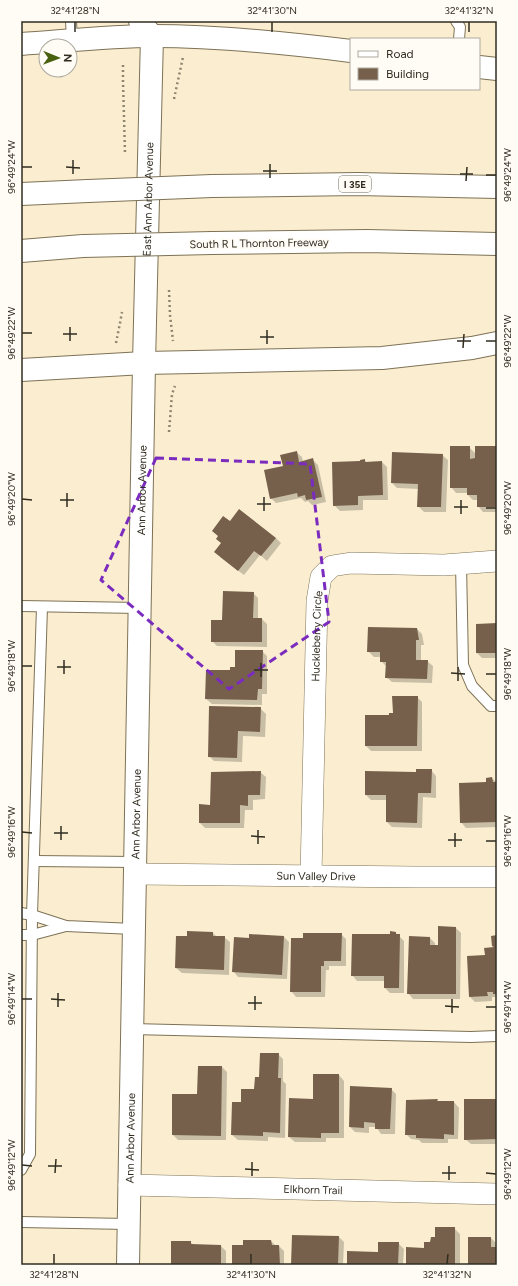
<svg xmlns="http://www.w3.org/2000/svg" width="518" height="1286" viewBox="0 0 518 1286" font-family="Figtree,sans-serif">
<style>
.shadow{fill:#0003}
.building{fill:#76604c}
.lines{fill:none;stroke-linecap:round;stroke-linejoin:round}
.service-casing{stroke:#7d7256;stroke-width:12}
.minor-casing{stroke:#7d7256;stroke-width:22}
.tertiary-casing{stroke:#7d7256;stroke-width:24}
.primary-casing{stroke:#7d7256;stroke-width:24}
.motorway-casing{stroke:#7d7256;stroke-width:24}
.path{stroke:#8e8571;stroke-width:2.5;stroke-dasharray:2 3;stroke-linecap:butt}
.service{stroke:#fff;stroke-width:10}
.minor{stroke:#fff;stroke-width:21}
.tertiary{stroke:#fff;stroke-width:22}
.primary{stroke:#fff;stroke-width:22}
.motorway{stroke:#fff;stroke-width:22}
.motorway-bridge-casing{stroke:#7d7256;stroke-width:24;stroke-linecap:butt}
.motorway-bridge{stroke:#fff;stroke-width:22}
.marked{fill:none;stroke:#7b2cbf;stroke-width:3;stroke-dasharray:8 5;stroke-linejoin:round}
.ticks{fill:none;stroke:#312c20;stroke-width:1.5}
.labels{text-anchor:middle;stroke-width:4;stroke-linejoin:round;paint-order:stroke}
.shield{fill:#fffcf6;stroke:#6f6a60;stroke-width:1}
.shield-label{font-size:10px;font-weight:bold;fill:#312c20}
.street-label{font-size:11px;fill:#312c20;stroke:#fffcf6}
.neatline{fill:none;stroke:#312c20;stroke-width:1.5}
.ticks-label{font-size:10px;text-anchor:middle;fill:#312c20}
</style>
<rect width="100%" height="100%" fill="#fbeed0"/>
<g class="shadow">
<path d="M469,447l7,7 21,-7v65h-14l-5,-6v-6h-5l-5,-5v-2h-12l-5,-6z"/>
<path d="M296,452l6,5 1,5 10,-2 5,5 8,37 -14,3 -4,-4 -3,1 -4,-4 -25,5 -5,-5 13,-32z"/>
<path d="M442,455l6,5 -2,52h-22l-6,-6 1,-17 -22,-1 -5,-5z"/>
<path d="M365,460l2,3 15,-1 5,5 1,33h-25v10l-23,1 -6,-6 27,-43z"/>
<path d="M230,522l46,16 5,5 -14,18 -7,-6 -16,20 -24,-18 2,-13z"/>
<path d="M253,593l5,5v21h4l5,5v23l-50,-1 -5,-5 11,-20z"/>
<path d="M497,624v34h-15l-5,-5z"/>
<path d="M417,629l5,5 2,11h-3v16h6l6,5 -1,17 -40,-1 -6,-5v-11l-5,-5v-4h-7l-6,-6z"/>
<path d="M262,651l5,5v38h-5v11l-50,-1 -6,-5 25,-28z"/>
<path d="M417,697l5,5v49h-51l-5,-5 24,-30z"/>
<path d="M260,708l6,6 -1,23 -22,-1 -1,26 -28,-1 -5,-5z"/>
<path d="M431,770l5,6v22l-13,-1 -1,31 -30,-1 -5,-5v-22h-16l-5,-5 51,-22z"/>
<path d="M260,772l6,5 -1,22 -12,1v10h-8l-1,18h-39l-5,-5 11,-17z"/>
<path d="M492,778l5,5v44l-31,1 -5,-6 26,-39z"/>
<path d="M439,927l17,1 5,5 -1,66h-47l-5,-6 2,-56 20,1 5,5v3l4,1z"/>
<path d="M213,933l4,4h7l6,5 -1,33 -47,-2 -6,-5 1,-31h11z"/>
<path d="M396,933l8,8v52h-14l-5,-5v-7h-28l-5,-6 39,-40z"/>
<path d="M341,934l5,5v27h-17v4h-3l-1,27h-29l-5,-6 13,-52z"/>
<path d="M250,935l34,2 5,5 -2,37 -49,-2 -5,-6 17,-32z"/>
<path d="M497,936v61h-5v4l-17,1 -5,-5 16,-41 9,-8 -2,-2z"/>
<path d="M278,1054l5,5v22l3,3 -1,54 -17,-1v4l-30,-1 -6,-5 1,-32h9l13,-13 5,-12z"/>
<path d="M222,1067l5,5 -1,68h-48l-5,-5 25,-40z"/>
<path d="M314,1075h25l5,6v57h-18v4h-31l-6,-5 25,-37z"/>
<path d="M391,1089l5,5 -1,40h-14l-5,-7h-7v6l-14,-1 -5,-5z"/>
<path d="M437,1100l2,2h15l5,6 -1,31h-10v4h-26l-3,-3 -8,-1 -5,-5z"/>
<path d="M497,1100v44h-26l-6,-5z"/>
<path d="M454,1228l6,6v31h-53l24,-22 5,-5z"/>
<path d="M339,1237l5,5 -1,23h-51z"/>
<path d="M469,1238h22l5,5 1,22h-28z"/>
<path d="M271,1241l5,5h3l5,5v14h-51l11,-19z"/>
<path d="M190,1242l4,3 27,1 5,5v14h-54z"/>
<path d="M398,1243l6,6 -1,16h-55l31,-12z"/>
</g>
<g class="building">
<path d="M450,446h20v13l5,-1v-12h22v61h-20v-12h-10v-7h-17z"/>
<path d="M297,451l2,11 14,-4 9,39 -16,3 -1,-5 -7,2 -1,-4 -27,6 -6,-29 19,-4 -3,-11z"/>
<path d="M392,452l51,2 -2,53h-24l1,-23 -27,-1z"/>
<path d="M365,459v3l17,-1 1,34 -25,1v9l-25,1 -1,-44 28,-1v-1z"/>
<path d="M239,509l37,29 -15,18 -7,-5 -16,20 -24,-19 7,-9 -5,-4 2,-3 -6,-5 11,-15 7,5z"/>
<path d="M223,591l31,1 -1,26h9v24h-51v-22h11z"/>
<path d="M497,623v30h-21v-29z"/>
<path d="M368,627l49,1 2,12h-3v20h12l-1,19 -42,-1 1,-16h-6v-10h-13z"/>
<path d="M235,650h28l-1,39h-4l-1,11 -52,-1 1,-29h24v-3h5z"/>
<path d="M392,696h26l-1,50h-52v-31h24v-2h4z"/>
<path d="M209,706l52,1 -1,25 -22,-1 -1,27 -29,-1z"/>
<path d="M416,769h16l-1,24h-13l-1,30 -31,-1v-27h-21v-24l51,1z"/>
<path d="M261,771l-1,24h-12v11l-8,-1v18h-41v-19l11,1 1,-33z"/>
<path d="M492,777l1,5h4v40l-37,1 -1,-40 27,-1v-4z"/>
<path d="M438,926l18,1v67h-49l2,-58 21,1v8h8z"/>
<path d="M187,931l26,1v4h12l-1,34 -49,-2 1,-32h11z"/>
<path d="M390,931l6,1v2h4l-1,54h-15v-12h-33l1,-42h38z"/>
<path d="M303,933h39l-1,28h-17v5h-3v26h-31l1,-54h12z"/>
<path d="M249,934l35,2 -2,39 -50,-3 2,-35 15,1z"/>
<path d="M497,935v59h-4v-2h-6l1,4 -19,1 -2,-41 18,-1 -1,-7 10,-1 -2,-1 -1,-10z"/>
<path d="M260,1053h19l-1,25h3l-1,55 -17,-1v4l-32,-1 1,-33h9v-13h13l1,-12h4z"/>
<path d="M198,1066h24l-1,70 -49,-1v-41h25z"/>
<path d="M313,1074h26v59h-18v5l-33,-1 1,-39 24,1z"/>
<path d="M350,1086l42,2 -2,41h-15v-6l-11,-1v6l-15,-1z"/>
<path d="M438,1099l-1,2h17v34l-10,-1v5l-28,-1v-3h-11l1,-35z"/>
<path d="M464,1099h33v40l-33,1z"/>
<path d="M435,1227h20v38h-49v-18l18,1v-6h6l1,-5h4z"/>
<path d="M292,1235l47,1 -1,29h-47z"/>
<path d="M468,1237h23v10h6v18h-29z"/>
<path d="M243,1240h28l1,5h7l1,20h-48v-20h11z"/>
<path d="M171,1241h20v3l30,1v20h-50z"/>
<path d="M378,1242h21l-1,23h-51v-14l31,1z"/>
</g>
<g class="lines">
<defs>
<g id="service">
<path d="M71,21l1,19"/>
<path d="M456,21l4,6 -1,12"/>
<path d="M461,564l2,101 9,21 19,20h6"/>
<path d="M21,606l119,2"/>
<path d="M34,861l101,1"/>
<path d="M21,913l11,2 34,11 68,3"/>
<path d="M21,935h11l34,-9"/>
<path d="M132,1029l339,8 26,-1"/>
<path d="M21,1170l9,-16 2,-239 10,-308"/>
<path d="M21,1222l107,2"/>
</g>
<g id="minor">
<path id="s1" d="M135,874l281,3h81"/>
<path id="s2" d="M311,876l6,-275 4,-24 11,-11 19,-3 93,2 53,-4"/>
<path id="s3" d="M129,1185l368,9"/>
</g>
<g id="tertiary">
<path d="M140,21l12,15"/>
<path id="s4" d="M128,1265l16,-902 8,-327"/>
</g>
<g id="primary">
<path d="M21,44c44,-3 89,-8 133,-8 66,0 132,7 197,15"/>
<path d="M479,67l18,2"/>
<path d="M21,370l123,-7"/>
</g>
<g id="motorway">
<path d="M212,186l146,-2 139,3"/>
<path d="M21,194l67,-3"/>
<path d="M212,243l155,-2 130,3"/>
<path d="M21,251l62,-5"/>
<path d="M144,363l238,-5 90,-10 25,-5"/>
</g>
</defs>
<use href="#service" class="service-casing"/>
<use href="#minor" class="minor-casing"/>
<use href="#tertiary" class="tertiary-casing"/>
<use href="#primary" class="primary-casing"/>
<use href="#motorway" class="motorway-casing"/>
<g class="path">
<path d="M123,65v16l2,72"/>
<path d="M174,99l9,-42"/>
<path d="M169,290l1,25 3,26"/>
<path d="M116,343l4,-20 2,-11"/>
<path d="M169,432l3,-38 3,-8"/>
</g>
<use href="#service" class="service"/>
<use href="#minor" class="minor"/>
<use href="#tertiary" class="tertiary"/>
<use href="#primary" class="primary"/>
<use href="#motorway" class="motorway"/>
<defs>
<g id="motorway-bridge">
<path d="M88,191l124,-5"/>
<path d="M83,246l129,-3"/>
</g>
</defs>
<use href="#motorway-bridge" class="motorway-bridge-casing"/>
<use href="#motorway-bridge" class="motorway-bridge"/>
</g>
<path class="marked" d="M156,458l154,6 19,158 -100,67 -128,-109z"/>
<path class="ticks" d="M75,32v-10M272,32v-10M469,32v-10M22,167h10M66,167l14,1M263,171h14M73,174v-14M460,174h13M486,175h10M270,178v-14M466,181l1,-14M22,333h10M63,334h14M260,337h14M70,341v-14M457,341h14M486,341h10M267,344v-14M463,348l1,-14M22,499l10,1M60,500h14M257,504h14M67,507v-14M454,507h14M486,508h10M264,511v-14M461,514v-14M22,666h10M57,667h14M254,670h14M451,673l14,1M64,674v-14M486,674h10M261,677v-14M458,681v-14M22,832l10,1M54,833h14M251,836l14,1M61,840v-14M448,840h14M486,841h10M258,844v-14M455,847v-14M22,999h10M51,999l14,1M248,1003h14M445,1006l14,1M58,1007v-14M486,1007h10M255,1010v-14M452,1013v-14M22,1165l10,1M48,1166h14M245,1169l14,1M55,1173l1,-14M442,1173h14M486,1173l10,1M252,1176v-14M449,1180v-14M54,1264v-10M251,1264v-10M447,1264l1,-10"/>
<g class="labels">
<rect class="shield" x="339" y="176" width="32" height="16" rx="3"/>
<g class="shield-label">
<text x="355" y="188">I 35E</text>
</g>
<g class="street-label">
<text dy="4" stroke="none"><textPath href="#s4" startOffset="1066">East Ann Arbor Avenue</textPath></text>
<text transform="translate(259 243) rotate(-1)" y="4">South R L Thornton Freeway</text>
<text dy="4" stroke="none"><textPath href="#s4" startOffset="775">Ann Arbor Avenue</textPath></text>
<text dy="4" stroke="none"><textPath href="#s2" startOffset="240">Huckleberry Circle</textPath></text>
<text dy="4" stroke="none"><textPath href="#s4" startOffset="451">Ann Arbor Avenue</textPath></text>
<text dy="4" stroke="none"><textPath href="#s1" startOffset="181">Sun Valley Drive</textPath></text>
<text dy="4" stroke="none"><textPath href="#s4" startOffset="127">Ann Arbor Avenue</textPath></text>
<text dy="4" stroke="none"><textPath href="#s3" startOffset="184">Elkhorn Trail</textPath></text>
</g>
</g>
<rect width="518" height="1286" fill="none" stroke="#fffcf6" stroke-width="44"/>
<rect x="350" y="38" width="130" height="52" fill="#fffcf6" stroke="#ada9a0"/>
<rect x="358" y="51" width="20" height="6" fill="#ffffff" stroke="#ada9a0"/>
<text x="386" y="58" font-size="12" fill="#312c20">Road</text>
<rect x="358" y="68" width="20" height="12" fill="#76604c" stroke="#ada9a0"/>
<text x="386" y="78" font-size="12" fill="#312c20">Building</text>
<g transform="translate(58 58) rotate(91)"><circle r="19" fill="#fffcf6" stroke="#ada9a0"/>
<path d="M0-3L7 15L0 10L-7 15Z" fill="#48610f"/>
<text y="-6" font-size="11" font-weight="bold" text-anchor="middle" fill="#312c20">N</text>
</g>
<rect x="22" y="22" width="474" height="1242" class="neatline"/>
<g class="ticks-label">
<text x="75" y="14">32°41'28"N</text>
<text x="272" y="14">32°41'30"N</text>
<text x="469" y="14">32°41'32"N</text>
<text transform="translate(11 167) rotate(-90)" y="4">96°49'24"W</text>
<text transform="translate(507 175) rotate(-90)" y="4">96°49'24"W</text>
<text transform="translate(11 333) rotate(-90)" y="4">96°49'22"W</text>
<text transform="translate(507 341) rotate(-90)" y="4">96°49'22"W</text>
<text transform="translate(11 499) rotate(-90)" y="4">96°49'20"W</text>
<text transform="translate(507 508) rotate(-90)" y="4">96°49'20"W</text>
<text transform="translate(11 666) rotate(-90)" y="4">96°49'18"W</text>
<text transform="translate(507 674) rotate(-90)" y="4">96°49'18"W</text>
<text transform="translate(11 832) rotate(-90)" y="4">96°49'16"W</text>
<text transform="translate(507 841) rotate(-90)" y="4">96°49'16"W</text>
<text transform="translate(11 999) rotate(-90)" y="4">96°49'14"W</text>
<text transform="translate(507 1007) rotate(-90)" y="4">96°49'14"W</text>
<text transform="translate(11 1165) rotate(-90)" y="4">96°49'12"W</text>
<text transform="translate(507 1174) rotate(-90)" y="4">96°49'12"W</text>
<text x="54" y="1278">32°41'28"N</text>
<text x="251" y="1278">32°41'30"N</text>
<text x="447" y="1278">32°41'32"N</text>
</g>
</svg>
